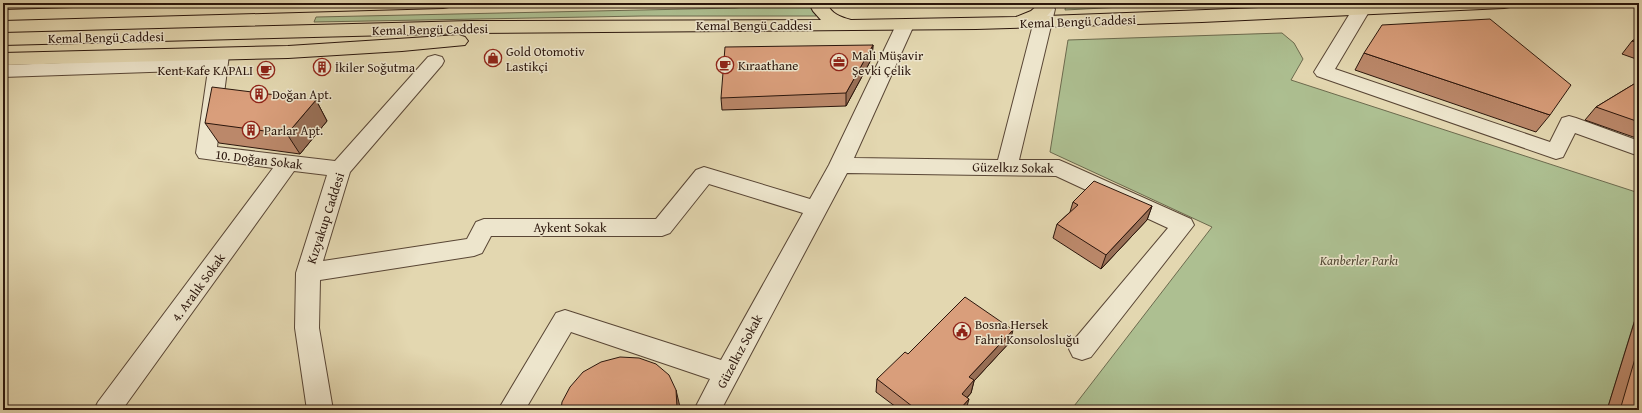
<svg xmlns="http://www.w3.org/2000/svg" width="1642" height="413" viewBox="0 0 1642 413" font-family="'Gentium Book Plus',serif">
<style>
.green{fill:#adbf91;stroke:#6c6a4e}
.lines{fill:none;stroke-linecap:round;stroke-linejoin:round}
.minor-casing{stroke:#594635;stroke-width:2}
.major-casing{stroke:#2b160c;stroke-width:2}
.minor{fill:#ede5cc;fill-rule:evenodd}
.major{fill:#e3d7b0;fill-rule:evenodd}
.wall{fill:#bb886a;stroke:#2b160c}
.shaded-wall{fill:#986f56;stroke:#2b160c}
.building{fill:#d99e7b;stroke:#2b160c}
.labels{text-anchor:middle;stroke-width:3;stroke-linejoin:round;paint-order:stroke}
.street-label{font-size:13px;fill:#2b160c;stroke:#ede5cc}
.poi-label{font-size:13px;fill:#2b160c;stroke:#ede5cc;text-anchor:start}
.park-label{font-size:13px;font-style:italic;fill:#524934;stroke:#ede5cc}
</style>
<rect width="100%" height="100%" fill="#e3d7b0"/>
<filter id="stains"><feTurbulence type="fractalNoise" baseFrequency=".005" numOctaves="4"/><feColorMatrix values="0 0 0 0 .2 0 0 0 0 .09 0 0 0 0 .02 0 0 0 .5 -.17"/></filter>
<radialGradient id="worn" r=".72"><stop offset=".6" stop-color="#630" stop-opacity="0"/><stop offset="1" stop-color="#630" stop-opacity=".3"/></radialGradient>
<g class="green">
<path d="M789,3h26l1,13h-174l-328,6 2,-5 419,-9z"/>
<path d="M1066,3h133l-134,7z"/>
<path d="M1282,33l12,10 9,16 -12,21 348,113v113l-32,104h-536l141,-183 -162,-75 18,-112z"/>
</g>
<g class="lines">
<defs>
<g id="minor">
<path d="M1046,4l6,1 3,4 -36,151h40l7,3 125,56 3,6 -103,132 -9,3 -9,-3 -4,-8 4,-8 95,-113 -112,-52 -209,-3 -126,237h-27l16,-31 -139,-47 -46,78h-27l58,-97 9,-3 156,50 82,-147 -94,-29 -39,49 -8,3h-171l-9,17 -8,3 -154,24 -1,48 14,82h-26l-12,-82 1,-55 31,-98 -33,-4 -172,239h-28l4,-8 175,-234 -74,-10 -3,-5 12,-83 -205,7v-12l207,-7 3,-7 7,-2 7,2 2,4 -12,92 118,14 93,-104 7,-2 7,2 2,4 -2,4 -92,107 -27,89 144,-22 9,-17 8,-3h172l40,-49 8,-3 106,32 19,-34 67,-140 3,-4 6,-1 6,1 3,4 -60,133 144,2 39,-151 3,-4z"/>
<path d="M1361,5l6,1 3,4 -35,59 215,73 12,-24 7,-2 7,2 63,23v15l-64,-23 -12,24 -7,2 -239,-83 -3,-4 38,-62 3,-4z"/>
</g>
<g id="major">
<path d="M249,3h203l-3,4 -6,1 -440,12v-10z"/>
<path d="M809,3h18c4,11 14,14 24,17l165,-3 15,-6 9,-8h18l-11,13 348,-13h118l-3,4 -6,1 -302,14 -226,7 -505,4 -468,12v-12l468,-12 350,-1 -8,-9z"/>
<path d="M459,35l6,2 3,4 -3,4 -63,6 -114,7 -285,7v-12l285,-7z"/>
</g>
</defs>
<use href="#minor" class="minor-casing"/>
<use href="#major" class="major-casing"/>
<use href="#minor" class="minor"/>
<use href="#major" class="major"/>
</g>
<g class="wall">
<path d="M1639,37v23l-17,-6 10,-13z"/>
<path d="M873,45l-1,13 -26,48 -124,4 -1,-12z"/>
<path d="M1364,53l186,62 -14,17 -181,-62z"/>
<path d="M1639,81v58l-54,-19 11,-13z"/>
<path d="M316,100l11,21 -27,33 -81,-11 -14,-20z"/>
<path d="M1073,202l79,4 -5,14 -46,49 -48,-31 4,-14 13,-12z"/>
<path d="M1639,307v103h-32z"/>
<path d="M1010,342l-36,39 -3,12 -4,5 -1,12h-66l-24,-18 1,-13 31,-25z"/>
</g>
<g class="shaded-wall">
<path d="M873,45l-1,13 -26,48v-13z"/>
<path d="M316,100l11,21 -27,33 -13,-20z"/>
<path d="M1152,206l-5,14 -46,49 5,-14z"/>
<path d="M1013,330l-3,12 -36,39 -3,12 -12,13 3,-12 7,-17z"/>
<path d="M676,390l4,17v3h-4z"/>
<path d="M969,399l-3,11h-7z"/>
</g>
<g class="building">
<path d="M1490,19l81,66 -21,30 -186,-62 18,-28z"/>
<path d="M1639,37v6l-7,-2z"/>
<path d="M873,45l-27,48 -125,5 4,-51z"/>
<path d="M1639,81v41l-43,-15z"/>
<path d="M212,87l104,13 -29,34 -82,-11z"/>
<path d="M1094,181l58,25 -46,49 -49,-31 21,-19 -5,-3z"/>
<path d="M965,297l48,33 -44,47 5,3 -12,14 7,5 -10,11h-42l-40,-31 28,-27 3,2z"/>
<path d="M1639,345v65h-19z"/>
<path d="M620,357l19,1 17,6 13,11 7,15 1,17 -1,3h-115l1,-8 8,-15 13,-15 18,-10z"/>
</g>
<defs>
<symbol id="shop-ring" viewBox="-11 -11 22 22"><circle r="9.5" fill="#ede5cc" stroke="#8f2418" stroke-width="1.5"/><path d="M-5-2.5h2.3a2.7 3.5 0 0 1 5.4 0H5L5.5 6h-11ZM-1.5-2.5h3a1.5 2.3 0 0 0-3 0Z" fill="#8f2418"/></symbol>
<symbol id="office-ring" viewBox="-11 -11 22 22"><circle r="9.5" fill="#ede5cc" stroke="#8f2418" stroke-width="1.5"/><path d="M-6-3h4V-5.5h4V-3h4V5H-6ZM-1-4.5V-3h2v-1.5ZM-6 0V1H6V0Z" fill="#8f2418"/></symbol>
<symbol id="cafe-ring" viewBox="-11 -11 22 22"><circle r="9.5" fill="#ede5cc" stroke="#8f2418" stroke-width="1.5"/><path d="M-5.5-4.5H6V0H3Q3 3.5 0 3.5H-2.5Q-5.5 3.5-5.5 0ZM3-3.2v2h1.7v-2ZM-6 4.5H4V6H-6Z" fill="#8f2418"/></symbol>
<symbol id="building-ring" viewBox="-11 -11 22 22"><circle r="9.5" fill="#ede5cc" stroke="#8f2418" stroke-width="1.5"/><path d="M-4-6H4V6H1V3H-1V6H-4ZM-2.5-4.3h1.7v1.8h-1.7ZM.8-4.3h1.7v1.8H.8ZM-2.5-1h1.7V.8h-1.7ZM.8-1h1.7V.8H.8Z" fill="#8f2418"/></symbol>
<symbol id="civic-ring" viewBox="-11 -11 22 22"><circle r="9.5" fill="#ede5cc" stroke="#8f2418" stroke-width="1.5"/><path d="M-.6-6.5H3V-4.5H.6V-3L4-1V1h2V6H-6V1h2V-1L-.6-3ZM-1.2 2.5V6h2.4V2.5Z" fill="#8f2418"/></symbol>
</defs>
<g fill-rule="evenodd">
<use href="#shop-ring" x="483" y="48" width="20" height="20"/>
<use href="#office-ring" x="829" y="52" width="20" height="20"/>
<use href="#cafe-ring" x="715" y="55" width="20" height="20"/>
<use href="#building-ring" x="312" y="57" width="20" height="20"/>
<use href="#cafe-ring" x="256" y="60" width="20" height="20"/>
<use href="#building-ring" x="249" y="84" width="20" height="20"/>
<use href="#building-ring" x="241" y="120" width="20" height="20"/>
<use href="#civic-ring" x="952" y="321" width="20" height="20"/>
</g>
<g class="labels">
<g class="street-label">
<text transform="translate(1078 21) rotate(-2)" y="5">Kemal Bengü Caddesi</text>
<text x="754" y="30">Kemal Bengü Caddesi</text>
<text transform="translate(430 29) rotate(-1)" y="5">Kemal Bengü Caddesi</text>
<text transform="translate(106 37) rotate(-1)" y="5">Kemal Bengü Caddesi</text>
<text transform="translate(259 159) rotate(7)" y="5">10. Doğan Sokak</text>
<text transform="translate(1013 167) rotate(1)" y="5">Güzelkız Sokak</text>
<text transform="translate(325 218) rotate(-72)" y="5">Kızyakup Caddesi</text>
<text x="570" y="232">Aykent Sokak</text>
<text transform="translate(198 287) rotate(-54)" y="5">4. Aralık Sokak</text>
<text transform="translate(739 351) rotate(-62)" y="5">Güzelkız Sokak</text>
</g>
<g class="poi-label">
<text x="506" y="56">Gold Otomotiv<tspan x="506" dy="15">Lastikçi</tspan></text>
<text x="852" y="60">Mali Müşavir<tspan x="852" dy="15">Şevki Çelik</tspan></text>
<text x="738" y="70">Kıraathane</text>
<text x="335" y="72">İkiler Soğutma</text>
<text x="253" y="75" text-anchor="end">Kent Kafe KAPALI</text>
<text x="272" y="99">Doğan Apt.</text>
<text x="264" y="135">Parlar Apt.</text>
<text x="975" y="329">Bosna Hersek<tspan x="975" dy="15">Fahri Konsolosluğu</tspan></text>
</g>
<g class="park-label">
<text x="1359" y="265">Kanberler Parkı</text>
</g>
</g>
<rect width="1642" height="413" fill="none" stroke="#e3d7b0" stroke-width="16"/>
<rect x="4" y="4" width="1634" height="405" fill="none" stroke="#2b160c" stroke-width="2"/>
<rect x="8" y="8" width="1626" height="397" fill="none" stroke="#2b160c"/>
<rect width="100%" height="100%" filter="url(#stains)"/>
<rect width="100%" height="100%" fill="url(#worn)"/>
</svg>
